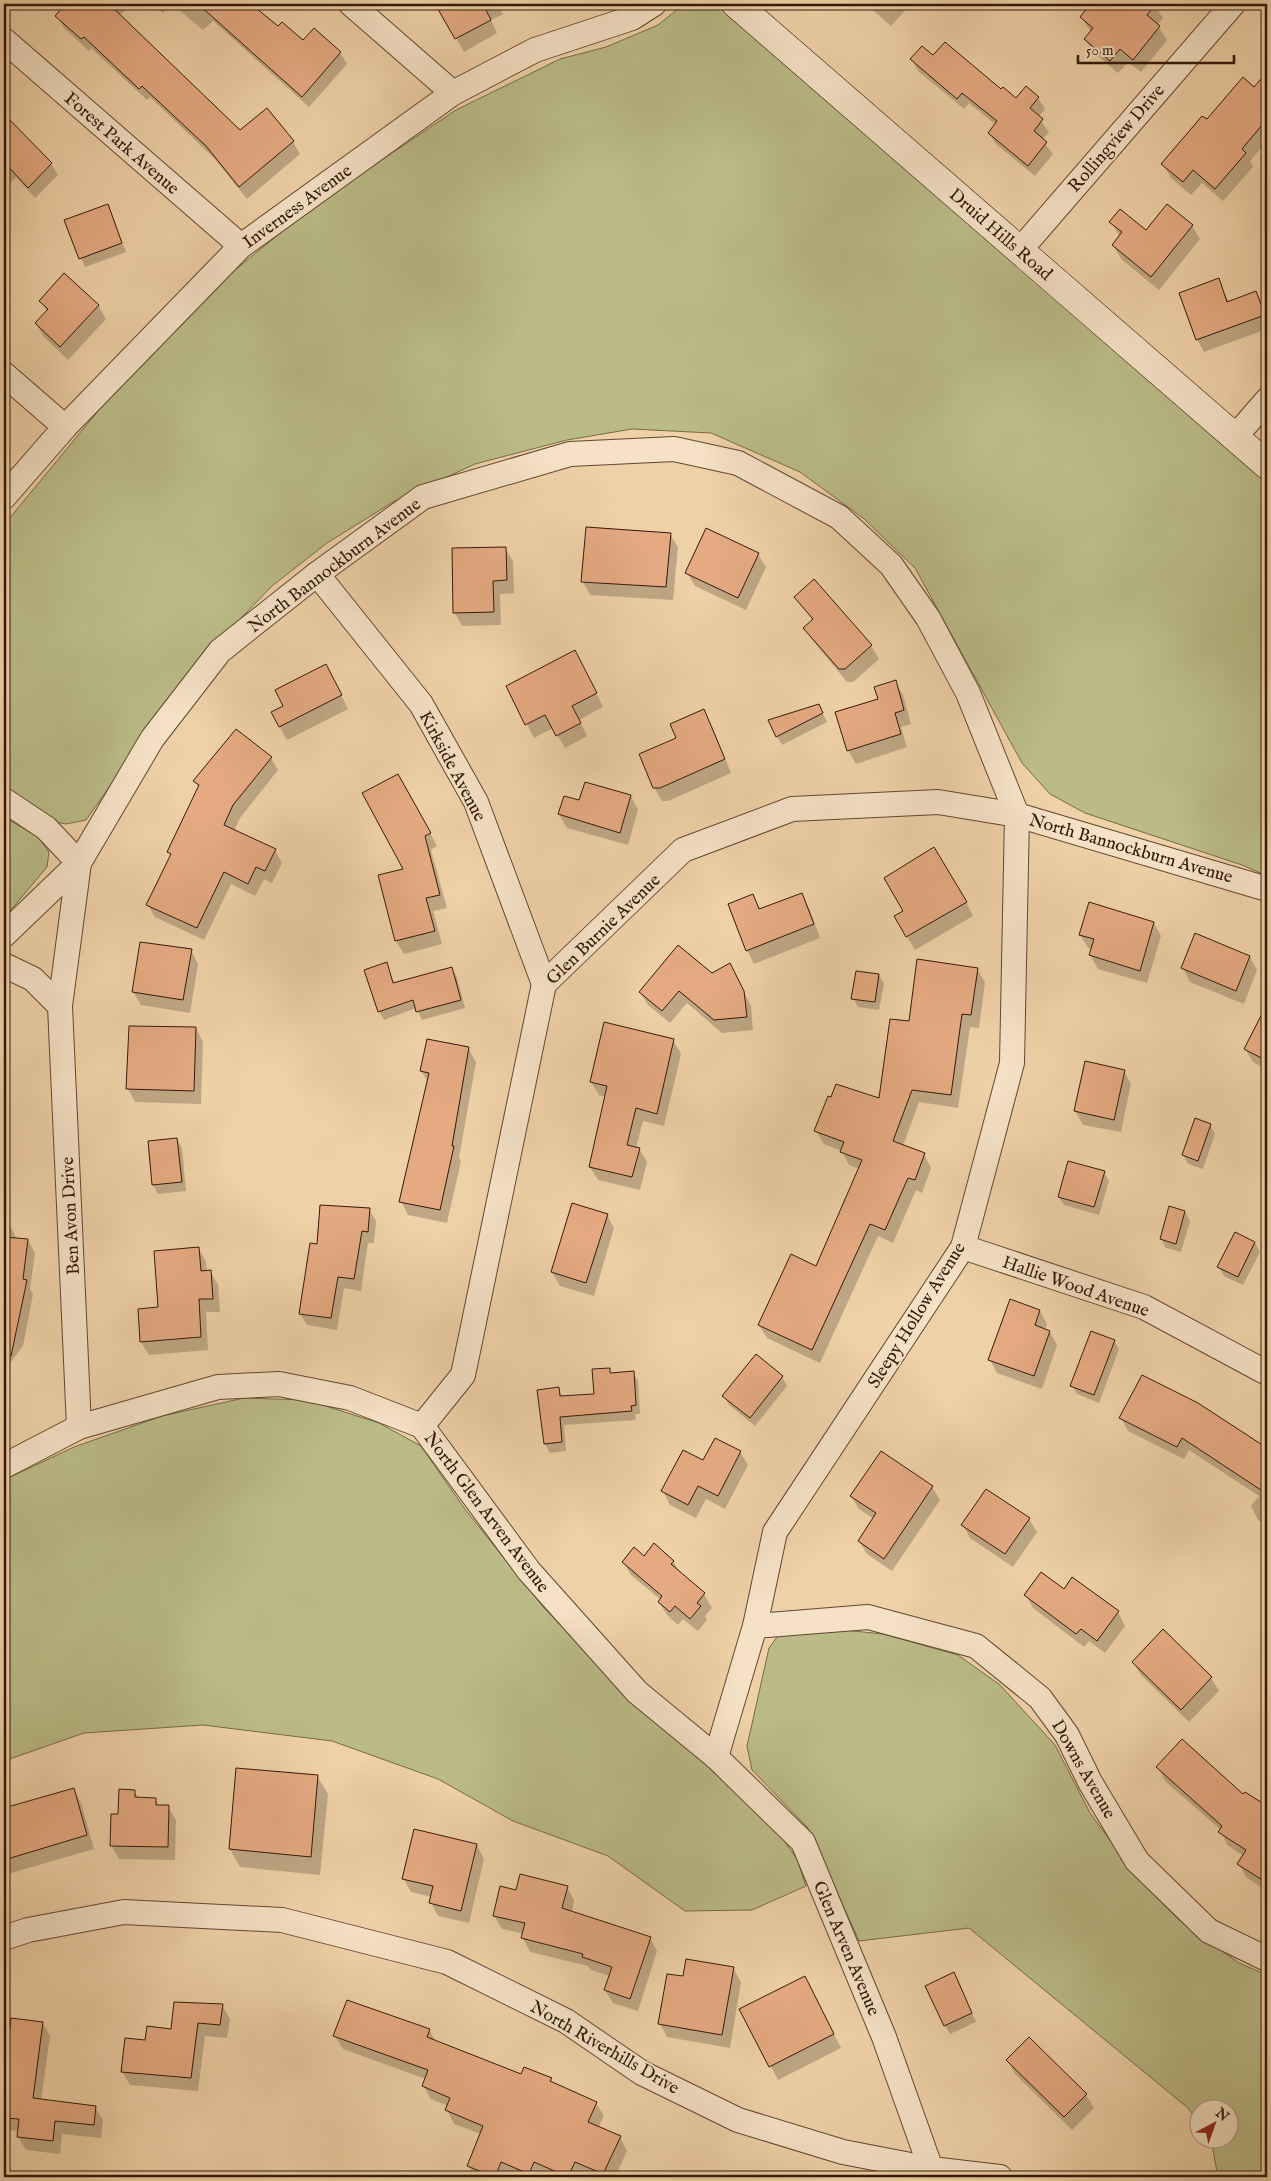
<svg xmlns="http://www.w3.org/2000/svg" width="1271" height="2181" viewBox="0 0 1271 2181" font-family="'IM FELL English',serif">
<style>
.green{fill:#babb86;stroke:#776a48}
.shadow{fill:#0003}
.building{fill:#e5aa82;stroke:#34180a}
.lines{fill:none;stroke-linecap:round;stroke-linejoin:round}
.street-casing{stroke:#634631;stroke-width:26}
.secondary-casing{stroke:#34180a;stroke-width:29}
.street{stroke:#f5e1c6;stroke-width:24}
.secondary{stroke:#f5e1c6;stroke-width:28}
.labels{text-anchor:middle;stroke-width:4;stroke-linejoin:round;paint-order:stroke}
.street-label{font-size:18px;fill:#34180a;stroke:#f5e1c6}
</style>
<rect width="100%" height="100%" fill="#efd1a7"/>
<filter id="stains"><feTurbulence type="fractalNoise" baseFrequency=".004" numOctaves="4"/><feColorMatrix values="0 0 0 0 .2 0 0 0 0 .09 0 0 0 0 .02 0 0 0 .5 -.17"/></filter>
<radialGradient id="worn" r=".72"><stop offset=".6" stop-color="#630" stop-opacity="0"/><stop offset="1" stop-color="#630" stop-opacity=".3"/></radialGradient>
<g class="green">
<path d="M684,4h33l9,4 541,468v400l-25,-11 -157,-52 -35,-19 -28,-31 -107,-195 -52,-50 -63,-46 -89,-39 -79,-4 -65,11 -92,24 -82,38 -66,41 -55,43 -54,56 -44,54 -88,124 -20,4 -16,-3 -46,-31v-265l136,-165 79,-77 65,-53 84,-61 88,-59 104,-51 46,-12 52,-22z"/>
<path d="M4,817l34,20 11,15 -2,15 -43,51z"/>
<path d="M244,1398l63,2 72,23 42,23 43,62 80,100 101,105 108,92 22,23 22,31 9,27 -54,24 -67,1 -77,-55 -95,-35 -75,-42 -106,-38 -129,-16 -119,8 -80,28v-281l70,-33 88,-31z"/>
<path d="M834,1629l49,5 75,21 42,30 55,60 35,68 49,67 40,40 60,43 28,12v202h-49l-7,-38 17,-1v-30h-30v14l-10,-14 -219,-180 -110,13 -51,-113 -56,-58 -5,-24 22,-98 11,-15z"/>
</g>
<g class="shadow">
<path d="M67,4h55l3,6 -5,6 120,115 53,11 7,12 -53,45 -32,-40 -65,-62 -3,3 -56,-52 -2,3 -25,-23 -7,-12z"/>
<path d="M153,4h18l-8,9z"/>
<path d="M172,4h77l29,24 25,14 37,11 7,11 -38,43 -96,-86 -10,9z"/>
<path d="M437,4h60l6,10 -12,6 6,13 -33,19z"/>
<path d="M866,4h45l-20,22z"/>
<path d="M1092,4h15l4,3 3,-3 41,1 8,13 -6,7 10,15 -26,32 -13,-10 -10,11 -25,-21 -8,-13 6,-7 -10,-15z"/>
<path d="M934,57l82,42 22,-1 7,11 -7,8 11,15 -7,8 11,14 -18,22 -39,-32 -7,-11 7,-8 -27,-22 -5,6 -46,-38 -6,-12z"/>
<path d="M1267,74v67l-17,20 3,6 -30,34 -21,-18 -11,12 -20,-17 -8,-14 44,-43 47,-32z"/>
<path d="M7,119l44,45 7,11 -23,23 -19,-21 -12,13v-68z"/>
<path d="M107,205l19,47 -41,15 -19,-47z"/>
<path d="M1111,222l35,10 46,-6 8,13 -41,51 -38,-31 -8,-14 7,-8z"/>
<path d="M1267,261v9l-3,-5z"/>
<path d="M1218,280l11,22 26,-9 12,24v12l-63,23 -7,-13z"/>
<path d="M41,301l57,4 8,14 -38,41 -24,-23 -8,-13 11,-12z"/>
<path d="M670,534l8,13 -5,53 -83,-5 -7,-13z"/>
<path d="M505,548l8,13 1,32 -14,1 1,31 -39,1 -7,-13z"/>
<path d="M758,554l8,13 -20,43 -51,-24 -8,-13z"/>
<path d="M814,581l57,65 8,13 -26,23h-6l-34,-41 -8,-13 8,-7 -17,-24z"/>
<path d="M582,664l21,43 -24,13 8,16 -22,12 -12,-20 -19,10 -26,-51z"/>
<path d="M333,679l15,30 -61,31 -15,-27z"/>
<path d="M895,682l8,13 8,29 -10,3 6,20 -51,17 -8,-14 32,-50z"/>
<path d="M819,706l8,16 -45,23 -5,-9z"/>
<path d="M704,711l7,13 20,49 -63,28h-6l-8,-14 24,-48z"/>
<path d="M271,758l7,12 -38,48 -6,13 41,19 7,13 -10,20 -8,-4 -9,17 -24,-12 -27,56 -49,-23 -7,-12 23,-48 -2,-5 30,-64 -4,-7z"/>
<path d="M406,788l31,58 -6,4 16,58 -14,3 9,33 -38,10 -8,-13 -16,-65 25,-6z"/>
<path d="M631,796l7,14 -10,35 -61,-17 -8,-14 21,-12z"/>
<path d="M802,894l7,14 11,30 -66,26 -7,-14 6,-54 8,14z"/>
<path d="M966,902l7,14 -58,34 -20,-33z"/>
<path d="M1154,923l7,13 -14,47 -49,-14 -8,-14 2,-6 -4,-1 -8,-13z"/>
<path d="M191,950l7,14 -8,49 -49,-8 -8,-13z"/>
<path d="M1250,957l7,13 -13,34 -54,-22 -7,-14z"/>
<path d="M386,964l9,20 57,-15 5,8 8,31 -43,12 -6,-12 -32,12 -5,-9z"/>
<path d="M977,969l8,13 -6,46 -9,-1 -12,81 -39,-6 -16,44 21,8 7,14 -9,25 -6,-3 -23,53 -15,-7 -58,127 -53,-25 -8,-13 58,-58 42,-98 -10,-4 -7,-14 -18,-7 -8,-13 64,-31 30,-77z"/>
<path d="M712,974l25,4 14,28 2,24 -31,3 -35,-30 -17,20 -22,-18 -8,-13z"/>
<path d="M879,975l5,9 -5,26 -21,-3 -5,-9z"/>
<path d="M1267,1007v63l-14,-8 -8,-13z"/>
<path d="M196,1028l7,14 -2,62 -66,-2 -7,-13z"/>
<path d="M673,1040l8,14 -17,72 -21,-5 -7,27 3,1 8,13 -7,28 -42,-10 -8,-13 16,-70 -7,-2 -8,-13z"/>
<path d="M468,1048l8,14 -17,96 2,3 -14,62 -39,-8 -7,-14 27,-119 -7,-11z"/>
<path d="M1124,1071l7,13 -10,48 -38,-7 -8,-14z"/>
<path d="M1210,1125l5,9 -12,35 -15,-5 -5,-9z"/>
<path d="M177,1139l5,9 4,43 -28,3 -5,-9 -4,-43z"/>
<path d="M1104,1172l5,9 -10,34 -35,-10 -5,-8z"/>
<path d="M369,1209l7,12 -2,22h-6l-7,48 -17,-3 -7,42 -30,-5 -7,-11 18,-69z"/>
<path d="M1185,1212l5,9 -9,31 -15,-4 -5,-9z"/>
<path d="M607,1215l7,13 -20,68 -34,-10 -8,-14z"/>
<path d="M4,1225l6,1 7,13 11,1 7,13 -5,36 3,5 -10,52 -19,25z"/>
<path d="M1255,1243l5,9 -17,33 -19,-9 -5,-9z"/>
<path d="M199,1249l7,13 1,10 3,-1 8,14 2,27h-14l2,38 -59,5 -8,-13 19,-34z"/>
<path d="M1040,1311l7,13 -2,6 5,2 7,13 -15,44 -45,-16 -7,-13z"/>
<path d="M1114,1341l5,8 -20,54 -22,-9 -5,-8z"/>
<path d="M609,1369l3,5 21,-2 5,9 2,33h-5l1,6 -72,5 2,26 -16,2 -5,-9 -6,-53 19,-2 5,8 32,-2z"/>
<path d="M782,1377l5,9 -32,40 -26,-21 -5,-9z"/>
<path d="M1121,1418l145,31 1,78 -9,-7 -7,-14 8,-10 -70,-46 -5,9 -56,-28z"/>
<path d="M740,1452l8,13 -23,44 -19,-10 -10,19 -26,-13 -7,-14z"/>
<path d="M932,1487l8,13 -48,71 -25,-17 -8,-13 15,-22 -15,-10 -8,-13z"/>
<path d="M986,1491l43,28 8,13 -24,35 -43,-29 -7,-13z"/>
<path d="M644,1557l29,4 7,12 24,21 8,14 -7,8 2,4 -9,11 -15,-12 -5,6 -11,-10 -8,-13 2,-2 -30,-25 -8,-13z"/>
<path d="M1064,1590l54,22 7,14 -20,27 -16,-12 -5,6 -51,-39 -7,-13z"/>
<path d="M1133,1662l78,16 8,13 -30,31 -48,-47z"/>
<path d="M1158,1767l86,29 1,-3 22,15v83l-21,-14 -7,-13 5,-8 -17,-11 -6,-15 -56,-49z"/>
<path d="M317,1776l11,18 -8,81 -80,-8 -10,-18z"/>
<path d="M74,1790l7,13 13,46 -90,26v-65z"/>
<path d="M134,1791l5,8h16l4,7 9,1 8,13 -1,40 -56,-1 -7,-13v-31l8,1z"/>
<path d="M477,1845l7,14 -15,64 -31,-7 -7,-13 1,-6 -21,-5 -8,-14z"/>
<path d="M567,1887l7,13 -2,12 78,26 7,13 -19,60 -25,-8 -8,-13 5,-14 -19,-6 -3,-4 -58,-14 -7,-14 1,-4 -22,-5 -8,-14 23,-24z"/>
<path d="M733,1968l8,14 -11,66 -63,-11 -7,-13 24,-47z"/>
<path d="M959,1983l17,39 -26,12 -5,-9z"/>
<path d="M812,1991l29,57 -63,32 -37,-70z"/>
<path d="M222,2005l8,14 -3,19 -22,-2 -7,55 -68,-6 -8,-14 25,-29z"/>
<path d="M12,2020l31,3 7,13 -9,65 54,6 8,13 -2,18 -39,-4 -2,20 -34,-4 -8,-13 1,-6 -10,-1 -5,-8v-29z"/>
<path d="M429,2030l7,12 85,34 30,3 3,5 42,19 8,13 -6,12 22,9 7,14 -12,26h-27l-5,-2 -1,2h-34l-7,-3 -1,3h-26l-6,-2v2h-33l-6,-11 12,-32 -27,-10 -7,-14 1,-4 -17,-7 -8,-13 3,-7 -83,-30 -8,-13z"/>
<path d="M1008,2061l78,34 8,13 -22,22 -57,-56z"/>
</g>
<g class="building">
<path d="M65,4h44l131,126 27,-22 27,33 -55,46 -33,-41 -64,-60 -3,3 -55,-52 -3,2 -26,-23z"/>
<path d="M198,4h53l27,22 4,-4 21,18 11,-12 27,24 -39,45z"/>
<path d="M435,4h48l8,16 -36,19z"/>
<path d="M1090,4h66l-9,11 13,11 -27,34 -13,-11 -10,12 -26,-22 9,-11 -13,-11z"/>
<path d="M945,42l56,47 2,-2 13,11 10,-12 13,11 -9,11 13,11 -9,12 13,11 -19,24 -40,-33 9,-12 -35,-28 -5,6 -47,-40 12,-13 11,9z"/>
<path d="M1267,72v47l-25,30 4,4 -31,36 -22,-19 -10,12 -22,-18 41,-48 5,3 36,-42 11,10z"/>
<path d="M4,114l48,49 -24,25 -24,-26z"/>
<path d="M108,204l14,39 -43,16 -15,-39z"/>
<path d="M1167,204l26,21 -42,52 -39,-32 10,-13 -13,-10 11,-13 26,21z"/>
<path d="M64,273l35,32 -39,42 -25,-24 13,-14 -9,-8z"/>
<path d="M1219,278l8,24 29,-11 9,24 -69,25 -17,-47z"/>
<path d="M586,527l85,6 -5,54 -85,-5z"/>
<path d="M706,528l53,25 -21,45 -53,-25z"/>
<path d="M506,547l1,33 -14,1 1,31 -41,1 -1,-65z"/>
<path d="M814,579l58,66 -27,24h-6l-36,-41 10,-9 -19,-22z"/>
<path d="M575,650l22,43 -25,13 9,17 -25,13 -11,-21 -20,10 -19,-39z"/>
<path d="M326,664l16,31 -63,32 -8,-15 12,-6 -8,-16z"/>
<path d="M896,680l8,30 -9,3 6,21 -54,17 -12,-39 43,-13 -4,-12z"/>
<path d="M819,704l4,9 -47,24 -8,-17z"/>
<path d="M704,709l21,50 -65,29h-7l-14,-34 37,-16 -6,-14z"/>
<path d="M236,729l36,28 -39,48 -9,20 52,24 -11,22 -9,-4 -8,17 -24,-12 -27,56 -51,-23 25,-51 -4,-2 32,-67 -6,-4z"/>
<path d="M398,774l33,59 -6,3 15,59 -14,3 9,33 -40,10 -17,-66 25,-6 -41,-76z"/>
<path d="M585,782l46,13 -11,38 -62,-19 6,-18 15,4z"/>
<path d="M934,847l33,55 -61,35 -12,-21 9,-5 -19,-33z"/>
<path d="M802,893l12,31 -68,27 -18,-47 25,-10 6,15z"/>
<path d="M1089,902l65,20 -14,49 -51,-16 5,-16 -15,-4z"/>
<path d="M1195,933l55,23 -14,35 -55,-23z"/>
<path d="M140,942l52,7 -9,51 -51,-8z"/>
<path d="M678,945l34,28 18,-10 14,28 3,26 -33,3 -35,-29 -17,20 -23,-19z"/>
<path d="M917,959l61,9 -7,47 -9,-1 -11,81 -39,-5 -19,51 32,12 -10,27 -7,-2 -23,52 -15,-6 -58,126 -54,-25 33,-71 25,12 46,-106 -22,-8 4,-10 -30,-11 14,-35 3,1 5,-13 43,14 11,-79 19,2z"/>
<path d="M387,962l6,21 59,-16 9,33 -45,12 -3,-12 -35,12 -14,-42z"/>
<path d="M856,971l23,3 -4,28 -24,-3z"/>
<path d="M1267,1004v57l-23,-12z"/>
<path d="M604,1022l70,17 -17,75 -21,-6 -9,37 13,3 -8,29 -43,-10 18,-81 -17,-4z"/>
<path d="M129,1026l67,1 -2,64 -68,-2z"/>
<path d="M427,1039l42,8 -17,99h2l-14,64 -41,-8 30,-129 -9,-2z"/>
<path d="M1085,1061l40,9 -11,50 -40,-9z"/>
<path d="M1195,1118l16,6 -13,37 -16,-6z"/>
<path d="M177,1138l5,44 -30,3 -4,-44z"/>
<path d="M1068,1161l37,10 -11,36 -36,-10z"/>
<path d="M572,1203l36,11 -22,69 -35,-11z"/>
<path d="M320,1205l50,3 -2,24 -6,-1 -8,48 -16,-2 -7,41 -32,-4 11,-71 7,1z"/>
<path d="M1169,1206l16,5 -9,33 -16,-5z"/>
<path d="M1235,1232l20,10 -17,35 -21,-10z"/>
<path d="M4,1237l24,2 -5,40 4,1 -16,76h-7z"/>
<path d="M199,1247l2,24 10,-1 2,29h-14l2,38 -61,5 -2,-33 20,-2 -4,-56z"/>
<path d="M1010,1299l30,11 -5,15 15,6 -16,45 -46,-16z"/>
<path d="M1091,1331l24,9 -21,55 -24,-9z"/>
<path d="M756,1354l27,22 -33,42 -28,-22z"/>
<path d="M610,1368v5l24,-2 2,34 -5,1 1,5 -72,6 2,25 -18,2 -7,-54 22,-3 1,9 34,-2 -2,-25z"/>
<path d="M1142,1375l56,28 69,45v46l-85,-56 -5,9 -58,-29z"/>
<path d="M715,1438l26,13 -23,45 -20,-10 -10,19 -27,-14 22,-41 20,10z"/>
<path d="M881,1451l52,35 -49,73 -26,-18 18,-28 -26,-17z"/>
<path d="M986,1489l44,29 -25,36 -44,-29z"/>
<path d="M654,1543l20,18 -3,3 34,29 -8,10 4,3 -11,13 -15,-13 -5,6 -12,-10 4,-6 -40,-34 12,-15 10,9z"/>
<path d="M1041,1572l23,17 8,-12 47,34 -22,30 -16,-12 -5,5 -52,-39z"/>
<path d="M1163,1629l49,48 -31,33 -49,-48z"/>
<path d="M1182,1739l61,55 2,-2 22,14v77l-30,-19 9,-14 -28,-18 4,-6 -66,-59z"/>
<path d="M236,1768l82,7 -7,82 -82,-8z"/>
<path d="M74,1788l13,47 -83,25v-52z"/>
<path d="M119,1789l16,1v7l21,1v7h13l-1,42 -58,-1 1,-32h7z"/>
<path d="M414,1829l63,15 -16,67 -32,-8 4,-17 -31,-7z"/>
<path d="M520,1874l48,12 -6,22 89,29 -21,62 -26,-9 8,-23 -30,-10 1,-3 -62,-16 4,-15 -32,-7 7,-30 16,4z"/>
<path d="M686,1959l48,8 -12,68 -64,-11 9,-50 16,2z"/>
<path d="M954,1972l18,41 -28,13 -19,-40z"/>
<path d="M805,1976l29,58 -65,33 -30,-58z"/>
<path d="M347,2000l83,29 -3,8 94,37 3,-7 28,11 -2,3 47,21 -9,20 33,14 -18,38 -28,-12 -7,15 -34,-15 -5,12 -28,-12 -6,15 -28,-11 16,-40 -38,-16 5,-12 -28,-12 6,-16 -95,-34z"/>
<path d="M174,2002l49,2 -3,21 -22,-2 -7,55 -70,-6 4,-34 20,2 2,-14 24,3z"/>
<path d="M11,2018l32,4 -10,76 63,8 -2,19 -39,-4 -2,20 -36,-4 2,-18 -15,-1v-36z"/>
<path d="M1029,2037l58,57 -23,23 -58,-57z"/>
</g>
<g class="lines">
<defs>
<g id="street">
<path d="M351,4l102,89"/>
<path d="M4,40l237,206"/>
<path d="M1020,250l213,-246"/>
<path d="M4,374l61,53"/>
<path d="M1235,437l32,-37"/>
<path d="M4,497l61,-70 176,-181 212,-153 82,-43 97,-32 22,-14"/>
<path d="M317,574l104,130 55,98 68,182"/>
<path d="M4,800l42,28 33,35 -19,143 19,421"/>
<path d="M4,935l75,-72 73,-124 68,-88 97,-77 106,-77 147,-43 104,-5 64,14 101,54 52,48 37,53 40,75 49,122 250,74"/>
<path d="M4,965l29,14 27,27"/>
<path d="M963,1247l181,60 123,66"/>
<path d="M422,1426l41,-51 81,-391 139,-134 109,-41 146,-7 79,13 -5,248 -49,184 -188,285 -20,94 -39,131"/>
<path d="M4,1466l75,-39 139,-40 61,-3 71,14 72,28 107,145 108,121 79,65 87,85 81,195 47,132"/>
<path d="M755,1626l113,-9 108,29 64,52 27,37 23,47 47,79 72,70 58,28"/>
<path d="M4,1938l24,-8 96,-18 158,8 165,42 119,59 76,52 96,47 105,32 88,17 69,8"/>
</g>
<path id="secondary" d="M736,4l531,461"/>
</defs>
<use href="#street" class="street-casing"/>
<use href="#secondary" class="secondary-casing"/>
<use href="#street" class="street"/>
<use href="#secondary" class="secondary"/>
</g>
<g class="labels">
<g class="street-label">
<text transform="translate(1116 138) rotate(-49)" y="6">Rollingview Drive</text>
<text transform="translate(122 143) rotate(41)" y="6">Forest Park Avenue</text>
<text transform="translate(297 206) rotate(-36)" y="6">Inverness Avenue</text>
<text transform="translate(1001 234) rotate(41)" y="6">Druid Hills Road</text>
<text transform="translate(334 565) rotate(-37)" y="6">North Bannockburn Avenue</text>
<text transform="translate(453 766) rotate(62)" y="6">Kirkside Avenue</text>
<text transform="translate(1131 848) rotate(16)" y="6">North Bannockburn Avenue</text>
<text transform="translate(603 929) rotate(-44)" y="6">Glen Burnie Avenue</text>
<text transform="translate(70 1216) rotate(-93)" y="6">Ben Avon Drive</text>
<text transform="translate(1076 1286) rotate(19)" y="6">Hallie Wood Avenue</text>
<text transform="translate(916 1315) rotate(-58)" y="6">Sleepy Hollow Avenue</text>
<text transform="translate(487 1512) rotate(53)" y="6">North Glen Arven Avenue</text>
<text transform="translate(1084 1769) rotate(60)" y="6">Downs Avenue</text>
<text transform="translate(847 1948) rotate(67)" y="6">Glen Arven Avenue</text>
<text transform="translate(605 2047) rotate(30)" y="6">North Riverhills Drive</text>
</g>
</g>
<rect width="1271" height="2181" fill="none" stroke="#efd1a7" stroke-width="20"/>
<rect x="5" y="5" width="1261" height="2171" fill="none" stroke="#34180a" stroke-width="2.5"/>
<rect x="10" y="10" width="1251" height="2161" fill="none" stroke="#34180a"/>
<g transform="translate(1214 2124) rotate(41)"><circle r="24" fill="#f5e1c6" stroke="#a8917b"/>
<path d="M0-4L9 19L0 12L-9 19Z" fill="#8f2418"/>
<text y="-8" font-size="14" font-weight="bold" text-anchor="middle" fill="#34180a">N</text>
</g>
<path d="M1078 55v8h156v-8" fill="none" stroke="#34180a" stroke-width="2.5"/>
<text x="1086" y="55" font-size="15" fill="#34180a" stroke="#f5e1c6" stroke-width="4" paint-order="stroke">50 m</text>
<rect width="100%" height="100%" filter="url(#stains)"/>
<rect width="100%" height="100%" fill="url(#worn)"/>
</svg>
